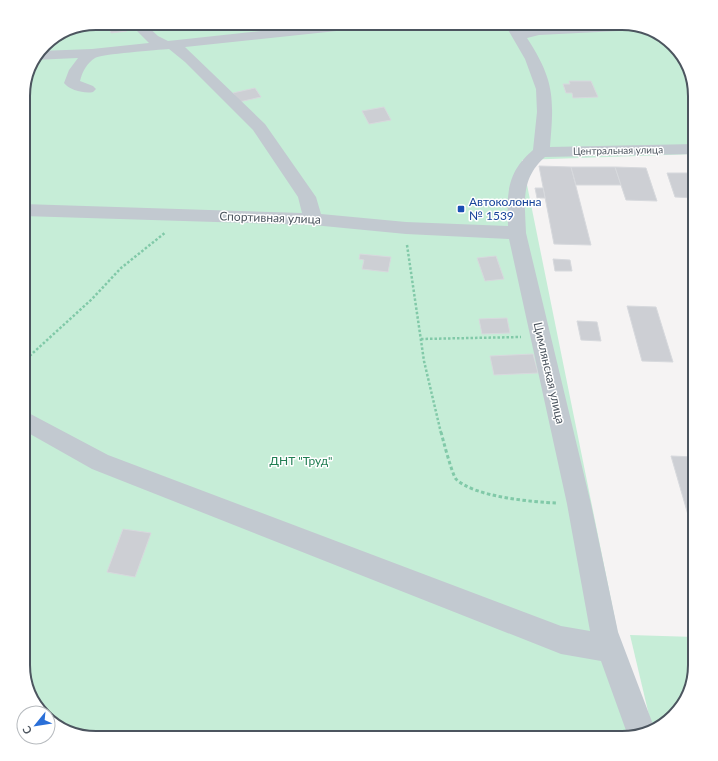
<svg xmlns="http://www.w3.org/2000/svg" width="718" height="761" viewBox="0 0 718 761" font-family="Lato,sans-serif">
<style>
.green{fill:#c6edd7}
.building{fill:#cdcfd4;stroke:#d7d9dd}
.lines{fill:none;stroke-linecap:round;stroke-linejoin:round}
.path-far1{stroke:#81c9a8;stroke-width:2.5;stroke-dasharray:2.5 2;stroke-linecap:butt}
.path{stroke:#81c9a8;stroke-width:3;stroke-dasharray:3.5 2.5;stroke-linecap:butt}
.minor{fill:#c2c9d0;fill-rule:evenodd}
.transit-dot{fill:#1a4fb4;stroke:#fff;stroke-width:1.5}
.labels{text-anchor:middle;stroke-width:3;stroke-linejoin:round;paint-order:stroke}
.far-street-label{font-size:10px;fill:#4c555f;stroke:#fff}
.transit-label{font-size:12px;fill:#164399;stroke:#fff;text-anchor:start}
.street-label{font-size:12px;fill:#4c555f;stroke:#fff}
.park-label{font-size:12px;fill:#207d52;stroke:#fff}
.rim{fill:none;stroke:#4c555f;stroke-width:2}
</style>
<rect width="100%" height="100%" fill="#f5f3f3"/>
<g class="green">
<path d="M96,23h531l28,8 25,20 15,45v58l-173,6 116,573 -16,5h-526l-33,-8 -15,-12v-5h-6l-4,-3 -15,-45v-574l8,-28 17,-22z"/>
<path d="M630,635l65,2v28l-8,33 -20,25 -15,5z"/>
</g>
<g class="building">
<path d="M129,26l-2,5 -16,2 -1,-5z"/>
<path d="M569,81h22l7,16 -25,1 -1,-5h-6l-3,-9h7z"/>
<path d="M255,88l6,9 -22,5 -6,-9z"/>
<path d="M384,107l7,13 -22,4 -7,-13z"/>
<path d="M539,166l32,1 20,78 -37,-1z"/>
<path d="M571,167h44l6,18h-45z"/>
<path d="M615,167l31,1 11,33 -31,-1z"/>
<path d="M667,173h28v25l-20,-1z"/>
<path d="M535,188h8l2,10h-8z"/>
<path d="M360,254l31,3 -3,15 -26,-3 2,-9 -5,-1z"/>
<path d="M496,256l8,23 -19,2 -8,-23z"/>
<path d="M553,259l17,1 2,11h-17z"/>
<path d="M627,306l29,1 17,55 -31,-1z"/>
<path d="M507,318l3,15 -28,1 -3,-15z"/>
<path d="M577,321l20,1 4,19 -20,-1z"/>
<path d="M533,354l5,19 -44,2 -4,-19z"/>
<path d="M671,456l24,1v82z"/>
<path d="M123,529l28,4 -16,44 -28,-5z"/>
</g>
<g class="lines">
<g class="path-far1">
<path d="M407,245l17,116 17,72"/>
<path d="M421,339l100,-2"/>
<path d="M23,362l69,-63 29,-31 45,-36"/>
</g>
<path class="path" d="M441,432c2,8 11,42 15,47 18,18 76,23 101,24"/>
<path class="minor" d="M129,23h15l14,13 10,5 167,-18h46l-2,3 -5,1 -189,20 80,77 51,73 5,17 85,8 102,4c-1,-32 -2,-53 25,-76l4,-38 -1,-23 -11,-30 -21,-36h14l5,7c32,-6 89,-11 121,-2l-6,2 -99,5 -12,3c28,43 27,60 23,109l145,-3v10l-150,3c-25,22 -20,46 -19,76l65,271 27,128 36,95 -26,9 -27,-75 -40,-7 -469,-185 -69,-39v-20l85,45 453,171 29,5 -23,-127 -58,-265 -103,-5 -93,-9 -290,-9v-12l279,9 -4,-16 -45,-67 -68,-68 -16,-13c-11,1 -68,5 -74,9 -8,5 -13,14 -15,23l13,5 3,3 -3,3c-8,2 -24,-2 -29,-9l5,-13 9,-12 -45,2 7,-9 52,-2 57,-6z"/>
</g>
<rect class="transit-dot" x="457" y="205" width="8" height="8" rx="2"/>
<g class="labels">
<g class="far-street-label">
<text transform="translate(618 150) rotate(-1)" y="4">Центральная улица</text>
</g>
<g class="transit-label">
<text x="469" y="206">Автоколонна<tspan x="469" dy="14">№ 1539</tspan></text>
</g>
<g class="street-label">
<text transform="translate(270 218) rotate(2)" y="4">Спортивная улица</text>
<text transform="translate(549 373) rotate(77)" y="4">Цимлянская улица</text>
</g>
<g class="park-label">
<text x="301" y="465">ДНТ "Труд"</text>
</g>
</g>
<path d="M0 0H718V761H0ZM96 30H622A66 66 0 0 1 688 96V665A66 66 0 0 1 622 731H96A66 66 0 0 1 30 665V96A66 66 0 0 1 96 30Z" fill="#fff" fill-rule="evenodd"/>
<path class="rim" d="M96 30H622A66 66 0 0 1 688 96V665A66 66 0 0 1 622 731H96A66 66 0 0 1 30 665V96A66 66 0 0 1 96 30Z"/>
<g transform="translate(36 725) rotate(240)"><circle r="19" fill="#ffffff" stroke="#b7bbbf"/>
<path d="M0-3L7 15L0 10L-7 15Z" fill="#2a6fd8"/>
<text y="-6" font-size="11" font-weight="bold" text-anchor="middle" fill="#4c555f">С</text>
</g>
</svg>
